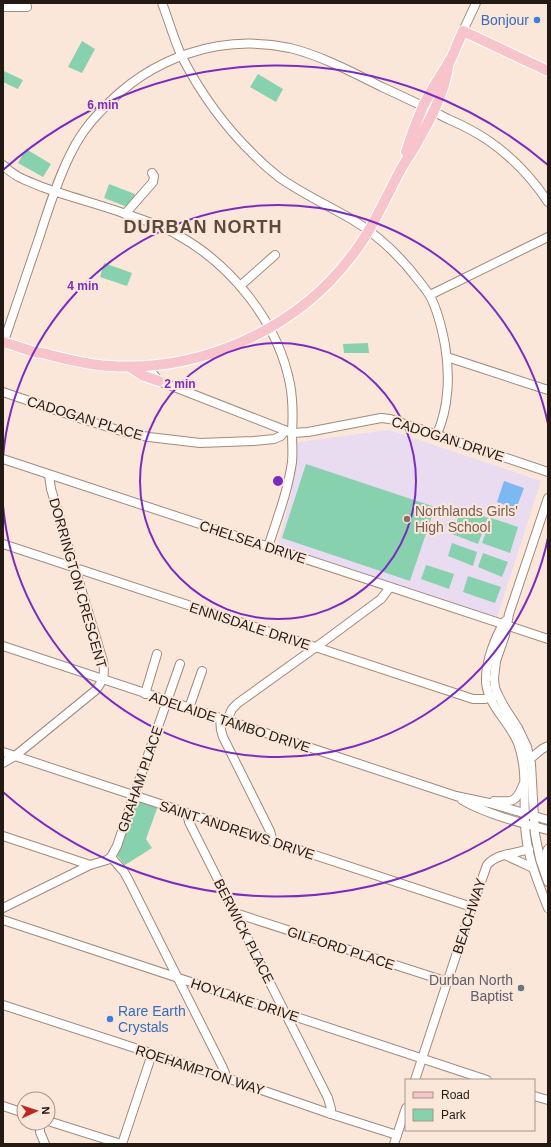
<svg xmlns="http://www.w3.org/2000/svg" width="551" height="1147" viewBox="0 0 551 1147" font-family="Arial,sans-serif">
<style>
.education{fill:#e9dcf0}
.green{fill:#87d1af}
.water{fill:#7cb8f2}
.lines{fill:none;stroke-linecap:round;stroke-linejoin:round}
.minor-casing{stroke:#a18a7c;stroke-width:10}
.major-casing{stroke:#fff;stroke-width:12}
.minor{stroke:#fff;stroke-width:8}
.major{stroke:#f6c4ca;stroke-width:10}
.ring{fill:none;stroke:#7b2cbf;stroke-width:2}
.shop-dot{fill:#3f7fe0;stroke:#fbe7da;stroke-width:1.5}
.education-dot{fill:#8d6e63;stroke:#fbe7da;stroke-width:1.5}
.worship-dot{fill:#6b7280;stroke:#fbe7da;stroke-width:1.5}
.labels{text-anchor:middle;stroke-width:4;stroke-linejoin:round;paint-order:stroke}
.shop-label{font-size:14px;fill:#366cbe;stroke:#fbe7da;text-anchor:end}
.street-label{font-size:14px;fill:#231a14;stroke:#fbe7da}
.education-label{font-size:14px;fill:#785e54;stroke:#fbe7da;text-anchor:start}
.worship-label{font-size:14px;fill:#5b616d;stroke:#fbe7da;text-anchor:end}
.district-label{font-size:18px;font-weight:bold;letter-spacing:1px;fill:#5e4a3d;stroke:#fbe7da}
.centre{fill:#7b2cbf;stroke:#fbe7da;stroke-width:2}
.ring-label{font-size:12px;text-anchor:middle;font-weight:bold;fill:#7b2cbf;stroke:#fbe7da;stroke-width:4;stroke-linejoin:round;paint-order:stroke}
</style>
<rect width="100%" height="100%" fill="#fbe7da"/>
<path class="education" d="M389,430l152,51 -46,143 -217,-80 13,-50 7,-52z"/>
<g class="green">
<path d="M82,41l13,8 -13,24 -14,-6z"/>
<path d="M4,71l19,9 -5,9 -15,-7v-9z"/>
<path d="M258,74l25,15 -7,13 -26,-15z"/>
<path d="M26,149l25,15 -8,13 -25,-14z"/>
<path d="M109,184l26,10 -5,14 -26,-10z"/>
<path d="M104,263l28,10 -5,13 -27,-9z"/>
<path d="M368,343l1,10h-25l-1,-9z"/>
<path d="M306,464l129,43 -25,74 -128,-43z"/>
<path d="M462,508l26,10 -10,26 -26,-10z"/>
<path d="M491,518l27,9 -8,26 -28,-10z"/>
<path d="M452,543l25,9 -4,14 -25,-10z"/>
<path d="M483,553l25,9 -6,15 -24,-10z"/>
<path d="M426,565l28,9 -5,15 -28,-10z"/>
<path d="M468,576l33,11 -6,16 -32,-11z"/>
<path d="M135,799l23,7 -12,33 6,9 -27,17 -9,-11z"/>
</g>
<path class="water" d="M504,481l20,7 -8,21 -19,-7z"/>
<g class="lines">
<defs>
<g id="minor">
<path d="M162,3c7,18 12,37 20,54 20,39 42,69 73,99 8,8 16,15 25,22 23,16 49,28 73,42 26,16 48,37 66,61 4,5 8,10 11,15 8,15 12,33 15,49 5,29 4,62 -8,89"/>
<path d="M3,7h24"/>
<path d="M463,31l13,-28"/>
<path d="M3,165c11,12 25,16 39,22 28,10 56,17 84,27 17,6 35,11 50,20 55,30 102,88 114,150 3,16 3,32 2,48 0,10 1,20 0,30 -4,29 -15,57 -24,85"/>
<path d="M125,214l28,-32 1,-6 -2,-3"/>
<path d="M240,286l35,-31"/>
<path d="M430,295l118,-58"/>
<path d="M3,344c12,-35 24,-71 36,-106 9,-28 18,-57 31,-83 8,-17 18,-31 31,-44 48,-53 118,-78 189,-63 32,8 62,24 92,39 22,10 45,21 66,32 14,6 28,13 41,22 23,16 43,37 59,61"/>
<path d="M447,357l101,33"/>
<path d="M147,366l7,9 5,6 133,52 16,-1 73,-14 9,1 158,53"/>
<path d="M3,392l79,27 46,14 21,4 51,6 53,-2 21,-2 7,-3 4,-5"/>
<path d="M3,459l545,180"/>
<path d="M548,498l-39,116 -4,21 -9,26 -2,17 1,10 3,7 7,13 13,20 9,19 4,17 4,70 5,25 8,23"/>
<path d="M3,544l470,155h12l13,-4"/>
<path d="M505,621c-10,16 -20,42 -19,61 2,24 23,39 32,61 11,30 4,62 8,93 3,25 13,49 22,72"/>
<path d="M3,646l453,150 33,7 59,17"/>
<path d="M145,694l12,-40"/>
<path d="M189,708l13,-37"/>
<path d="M220,718l1,12 2,7 47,94 3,11"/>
<path d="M227,720l5,-11 6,-6 85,-61 58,-43 9,-12"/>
<path d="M3,752l469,155"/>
<path d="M530,759l12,-10 6,-3"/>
<path d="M3,763l12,-7 81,-66c8,-11 9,-16 7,-29l-52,-172 -2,-14"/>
<path d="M462,800c24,14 59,23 86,30"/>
<path d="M494,801c18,1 22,2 29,-16"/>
<path d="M187,813l2,9 139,276 3,11v5"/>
<path d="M3,836l87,29"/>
<path d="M505,855l28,13"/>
<path d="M111,857l13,15 5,9 93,185 3,7 -1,4"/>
<path d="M545,868l1,-15 2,-4"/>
<path d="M3,908l87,-43 17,-5 4,-3 6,-11 17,-51 46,-131"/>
<path d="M235,913l213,69"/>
<path d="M3,920l484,160"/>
<path d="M3,1005l221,72 107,37 66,21"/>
<path d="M415,1080l57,-173 15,-42c10,-12 28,-11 42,-16"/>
<path d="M534,1096l14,4"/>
<path d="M3,1106l21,7"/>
<path d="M48,1121l73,23"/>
<path d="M40,1123v9l5,12"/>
<path d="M122,1144l30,-90"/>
<path d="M394,1144l12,-36"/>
</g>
<g id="major">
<path d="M406,152l7,-21 10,-25 11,-20 17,-27 12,-28 85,40"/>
<path d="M3,342c11,3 21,7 32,10 5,1 10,1 15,3 20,5 39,10 60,11 90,6 185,-36 240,-108 21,-26 34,-57 50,-87 3,-6 7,-12 11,-18 17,-29 34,-58 38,-92"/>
<path d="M130,367l14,9 15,5"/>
</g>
</defs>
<use href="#minor" class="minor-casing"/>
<use href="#major" class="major-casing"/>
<use href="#minor" class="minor"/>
<use href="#major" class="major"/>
</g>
<g class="ring">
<circle cx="278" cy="481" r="138"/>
<path d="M548 538A276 276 0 0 1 3 505M3 457A276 276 0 0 1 548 424"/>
<path d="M548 797A415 415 0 0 1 3 792M3 170A415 415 0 0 1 548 165"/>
</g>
<g class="shop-dot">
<circle cx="537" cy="20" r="4"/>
<circle cx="110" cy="1019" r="4"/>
</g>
<circle class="education-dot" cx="407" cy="519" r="4"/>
<circle class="worship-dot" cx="521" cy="988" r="4"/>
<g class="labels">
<g class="shop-label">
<text x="529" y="25">Bonjour</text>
<text x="118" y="1016" text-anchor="start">Rare Earth<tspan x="118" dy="16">Crystals</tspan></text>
</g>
<g class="street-label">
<text transform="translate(85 418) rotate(17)" y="5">CADOGAN PLACE</text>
<text transform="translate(448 439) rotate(18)" y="5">CADOGAN DRIVE</text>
<text transform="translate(253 542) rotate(18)" y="5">CHELSEA DRIVE</text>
<text transform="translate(78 583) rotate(74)" y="5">DORRINGTON CRESCENT</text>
<text transform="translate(250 626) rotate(18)" y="5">ENNISDALE DRIVE</text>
<text transform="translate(230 722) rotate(18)" y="5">ADELAIDE TAMBO DRIVE</text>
<text transform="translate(140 779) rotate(-71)" y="5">GRAHAM PLACE</text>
<text transform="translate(237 830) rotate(18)" y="5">SAINT ANDREWS DRIVE</text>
<text transform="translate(469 916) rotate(-72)" y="5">BEACHWAY</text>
<text transform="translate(244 931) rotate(63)" y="5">BERWICK PLACE</text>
<text transform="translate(341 948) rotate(18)" y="5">GILFORD PLACE</text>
<text transform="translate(245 1000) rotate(18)" y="5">HOYLAKE DRIVE</text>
<text transform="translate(200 1070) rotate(18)" y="5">ROEHAMPTON WAY</text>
</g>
<g class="education-label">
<text x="415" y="516">Northlands Girls'<tspan x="415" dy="16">High School</tspan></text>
</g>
<g class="worship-label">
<text x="513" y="985">Durban North<tspan x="513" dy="16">Baptist</tspan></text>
</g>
<g class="district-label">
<text x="203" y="233">DURBAN NORTH</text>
</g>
</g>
<circle cx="278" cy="481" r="6" class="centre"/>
<g class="ring-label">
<text x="103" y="109">6 min</text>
<text x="83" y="290">4 min</text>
<text x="180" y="388">2 min</text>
</g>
<rect width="551" height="1147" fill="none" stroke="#231a14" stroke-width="8"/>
<rect x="405" y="1079" width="130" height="52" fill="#fbe7da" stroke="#a5958b"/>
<rect x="413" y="1092" width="20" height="6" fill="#f6c4ca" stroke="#a5958b"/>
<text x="441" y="1099" font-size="12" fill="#231a14">Road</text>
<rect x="413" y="1109" width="20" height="12" fill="#87d1af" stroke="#a5958b"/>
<text x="441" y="1119" font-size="12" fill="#231a14">Park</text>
<g transform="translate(36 1111) rotate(87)"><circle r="19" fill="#fbe7da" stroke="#a5958b"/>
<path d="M0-3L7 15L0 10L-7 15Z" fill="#b82921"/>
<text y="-6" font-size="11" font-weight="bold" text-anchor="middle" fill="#231a14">N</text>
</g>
</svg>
